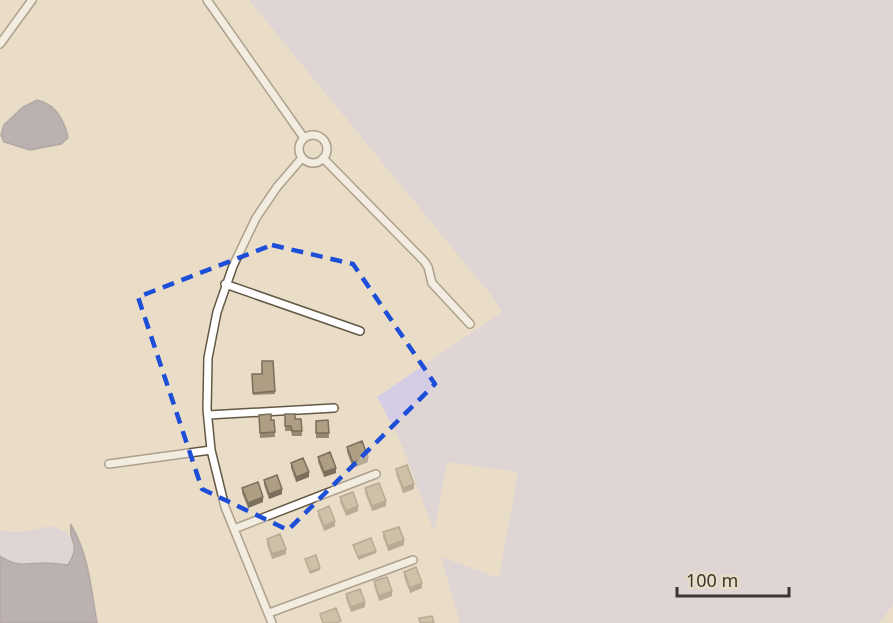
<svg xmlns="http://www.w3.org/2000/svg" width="893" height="623" viewBox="0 0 893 623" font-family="'Noto Sans',sans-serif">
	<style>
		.green { fill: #d5cce6 }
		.water { fill: #867d98; stroke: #706878; stroke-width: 1.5 }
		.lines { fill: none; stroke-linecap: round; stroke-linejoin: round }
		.street-casing { stroke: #645946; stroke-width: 10 }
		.street { stroke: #fff; stroke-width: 7 }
		.wall { fill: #968972 }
		.shaded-wall { fill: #7a6f5c }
		.building { fill: #ae9f84; stroke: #7a6f5c; stroke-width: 1.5 }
		.marked { fill: none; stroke: #1d4ed8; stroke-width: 4.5; stroke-dasharray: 12 8; stroke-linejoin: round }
	</style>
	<rect width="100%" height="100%" fill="#eaddc7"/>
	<!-- green -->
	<path class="green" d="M249,0H893V605L880,623H460L441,557L499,578L518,472L447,462L434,532L414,477L398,436L377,397L502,312L491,295Z
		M49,526C73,532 82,541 68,565C60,564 51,563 43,563C25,564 16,567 0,556V530C20,535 30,530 49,526Z"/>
	<!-- water -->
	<path class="water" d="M37,100C41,101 44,102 47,104C59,110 66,126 68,138L61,144L30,150L4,142L1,135L4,125L23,107Z
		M71,525C89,555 91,589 97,623H0V556C16,567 25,564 43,563C51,563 60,564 68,565C82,542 68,544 71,525Z"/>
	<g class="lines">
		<defs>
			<path id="street" d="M207,0L304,138
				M0,44L32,0
				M299 149a14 14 0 1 1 28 0a14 14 0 1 1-28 0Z
				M323,158L424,261L428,267L432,283L470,324
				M225,284L360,331
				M208,415L334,408
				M109,464L211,450
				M234,529L376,474
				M269,613L413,560
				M272,623L225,507L211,450L207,409L208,358L217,312L233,266L256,218L277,187L302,158"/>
		</defs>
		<!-- street casing -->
		<use href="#street" class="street-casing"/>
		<!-- street -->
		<use href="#street" class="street"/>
	</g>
	<!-- wall -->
	<path class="wall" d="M273,361L275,394L253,395L252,374H262Z
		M285,414L295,419H301L302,436H292L291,431H285Z
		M259,415L271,420H274L275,437L260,438Z
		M328,420L329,438H316V421Z
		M347,447L368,462L353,468L347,452Z
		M318,457L336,473L324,477L318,462Z
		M291,463L309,477L296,482L291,468Z
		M396,469L414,489L403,493L396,474Z
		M264,480L282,494L269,499L264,485Z
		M242,488L263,502L248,508L242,493Z
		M365,488L386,506L372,511L365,493Z
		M340,497L358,511L346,516L340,502Z
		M318,511L335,526L324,531L318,516Z
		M383,532L404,545L388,551L383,537Z
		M267,539L286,554L272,559L267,545Z
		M404,572L422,588L410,593L404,577Z
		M374,581L392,596L379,601L374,586Z
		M346,594L365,607L351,612L346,599Z"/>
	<!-- shaded-wall -->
	<path class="shaded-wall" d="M368,457V462L353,468V463Z
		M336,468V473L324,477V472Z
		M309,472V477L296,482V477Z
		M414,484V489L403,493V488Z
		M282,489V494L269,499V494Z
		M263,497V502L248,508V503Z
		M386,501V506L372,511V506Z
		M358,506V511L346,516V511Z
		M335,521V526L324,531V526Z
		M404,540V545L388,551V546Z
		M286,549V554L272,559V554Z
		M376,551V553L358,560V557Z
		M320,568V570L310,574V572Z
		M422,583V588L410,593V588Z
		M392,591V596L379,601V596Z
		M365,602V607L351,612V607Z"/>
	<!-- building -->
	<path class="building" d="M262,361H273L275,391L253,393L252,374H262Z
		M271,414V420H274L275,432L260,433L259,415Z
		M285,414H295V419H301L302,431H292L291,426H285Z
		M328,420L329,433H316V421Z
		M362,441L368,457L353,463L347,447Z
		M330,452L336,468L324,472L318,457Z
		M303,458L309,472L296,477L291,463Z
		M407,465L414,484L403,488L396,469Z
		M277,475L282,489L269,494L264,480Z
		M258,482L263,497L248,503L242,488Z
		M379,483L386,501L372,506L365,488Z
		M353,492L358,506L346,511L340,497Z
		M329,506L335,521L324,526L318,511Z
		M399,527L404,540L388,546L383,532Z
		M280,534L286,549L272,554L267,539Z
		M371,538L376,551L358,557L353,545Z
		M316,555L320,568L310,572L305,559Z
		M416,567L422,583L410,588L404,572Z
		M387,577L392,591L379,596L374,581Z
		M360,589L365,602L351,607L346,594Z
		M336,608L341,621L335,623H323L320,614Z
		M432,616L434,623H420L419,618Z"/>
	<!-- marked area -->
	<path d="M0 0H893V623H0ZM272,245L353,264L435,384L288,530L202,489L138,297Z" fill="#eaddc7" fill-opacity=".55" fill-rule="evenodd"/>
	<path class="marked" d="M272,245L353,264L435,384L288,530L202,489L138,297Z"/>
	<!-- scale -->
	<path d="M677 587v9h112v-9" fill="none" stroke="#3b362e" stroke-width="3"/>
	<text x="686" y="587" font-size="18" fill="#3b362e" stroke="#eaddc7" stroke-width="4.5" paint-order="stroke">100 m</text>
</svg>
